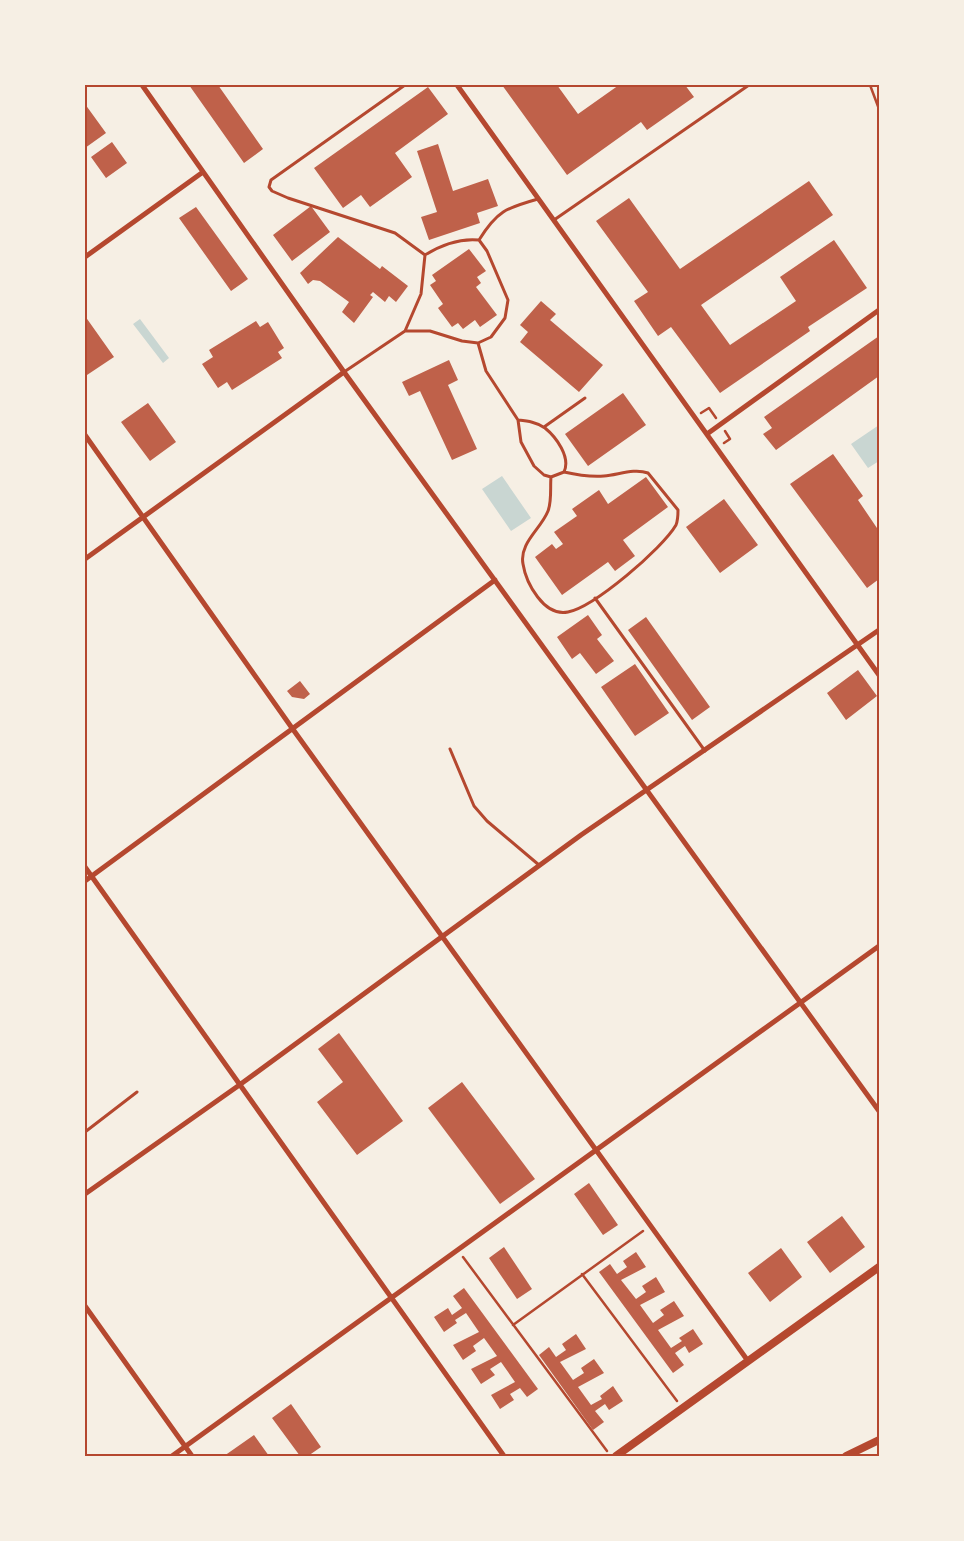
<svg xmlns="http://www.w3.org/2000/svg" width="964" height="1541" viewBox="0 0 964 1541" font-family="Ubuntu,sans-serif">
	<style>
		.water { fill: #c9d6d2 }
		.building { fill: #bf614a }
		.lines { fill: none; stroke-linecap: round; stroke-linejoin: round }
		.path { stroke: #b5482f; stroke-width: 2.5 }
		.service { stroke: #b5482f; stroke-width: 3 }
		.minor { stroke: #b5482f; stroke-width: 5 }
		.tertiary { stroke: #b5482f; stroke-width: 8 }
		.neatline { fill: none; stroke: #b5482f; stroke-width: 2 }
	</style>
	<rect width="100%" height="100%" fill="#f6efe4"/>
	<!-- water -->
	<path class="water" d="M140,319L169,358L163,363L133,324Z
		M879,425V461L868,468L851,444Z
		M502,476L531,518L511,531L482,489Z"/>
	<!-- building -->
	<path class="building" d="M189,85H218L263,149L244,163Z
		M502,85H557L578,114L619,85H685L694,97L647,130L641,122L567,175Z
		M428,87L448,114L395,153L412,177L370,207L361,195L343,208L314,168Z
		M85,104L106,133L85,148Z
		M112,142L127,163L106,178L91,157Z
		M438,144L453,191L488,179L498,206L477,213L480,223L429,240L421,217L437,212L417,151Z
		M809,181L833,215L701,305L730,345L796,301L780,277L834,240L867,288L808,327L810,331L720,393L671,327L658,336L634,301L648,292L596,221L629,198L680,269Z
		M311,206L330,232L292,261L273,235Z
		M196,207L248,279L231,291L179,218Z
		M338,237L380,269L382,266L408,286L396,302L389,296L385,302L373,292L370,295L373,297L354,323L342,312L349,302L320,281L313,280L308,284L300,273Z
		M469,249L486,271L477,277L481,283L476,287L497,315L480,327L475,320L463,329L458,323L452,327L438,308L443,304L430,285L436,281L432,275Z
		M541,301L556,314L550,320L603,365L579,392L520,342L528,332L520,325Z
		M85,316L114,357L87,375L85,372Z
		M256,321L260,327L268,322L284,348L278,352L282,358L232,390L227,382L218,388L202,364L213,357L209,350Z
		M879,336V376L776,450L763,434L772,428L764,417Z
		M449,360L458,380L448,385L477,449L452,460L420,391L409,396L402,382Z
		M623,393L646,425L588,466L565,434Z
		M148,403L176,442L150,461L121,422Z
		M833,454L863,496L858,500L879,531V579L867,588L790,484Z
		M646,477L668,507L623,540L635,556L615,571L608,562L562,595L535,557L552,544L556,549L563,544L554,532L577,516L572,509L599,490L608,504Z
		M724,499L758,545L720,573L686,527Z
		M588,615L602,635L597,639L614,661L596,674L580,653L572,659L557,637Z
		M646,617L710,707L692,720L628,630Z
		M635,664L669,713L635,736L601,687Z
		M858,670L877,696L846,720L827,693Z
		M300,681L310,694L304,699L292,697L287,691Z
		M339,1033L403,1121L357,1155L317,1102L343,1082L318,1049Z
		M462,1082L535,1179L500,1204L428,1108Z
		M589,1183L618,1225L603,1235L574,1194Z
		M842,1216L865,1247L830,1273L807,1242Z
		M504,1247L532,1289L517,1299L489,1258Z
		M781,1248L802,1277L770,1302L748,1273Z
		M636,1252L646,1267L621,1280L636,1299L646,1292L642,1286L656,1277L665,1292L640,1305L653,1323L664,1315L660,1310L674,1301L684,1316L658,1330L671,1348L682,1341L679,1338L693,1329L703,1344L689,1353L685,1346L675,1353L684,1365L673,1373L599,1272L610,1264L617,1274L627,1267L623,1261Z
		M464,1288L538,1389L527,1397L520,1388L510,1394L514,1400L500,1409L491,1395L515,1382L501,1362L490,1369L495,1375L481,1384L471,1369L497,1356L484,1338L473,1346L476,1351L463,1360L453,1345L479,1332L466,1313L455,1320L457,1323L444,1332L434,1317L448,1308L452,1315L462,1308L453,1296Z
		M576,1334L586,1349L560,1362L573,1380L584,1373L581,1368L594,1359L604,1373L578,1387L591,1405L602,1399L600,1396L613,1386L623,1401L609,1410L605,1404L595,1411L604,1422L593,1430L539,1355L549,1347L556,1357L566,1350L562,1344Z
		M291,1404L321,1447L308,1456H300L272,1418Z
		M254,1435L269,1456H224Z"/>
	<g class="lines">
		<!-- path -->
		<path class="path" d="M870,85L879,109
			M701,413L709,408L716,418
			M724,443L730,439L725,431
			M463,1257L607,1451
			M582,1274L677,1401
			M513,1325L643,1231"/>
		<!-- service -->
		<path class="service" d="M405,85L271,180L269,187L272,191L288,198L395,233L425,255
			M761,85H774
			M554,220L749,85
			M479,240C497,211 506,208 538,199
			M405,331H430L462,341L478,343L491,337L505,318L508,300L487,251L479,240C459,238 441,245 425,255
			M478,343L486,371L518,420L521,442L534,466L544,475L551,477L564,472C571,457 556,437 545,428C537,422 527,421 518,420
			M344,372L405,331L421,294L425,255
			M544,427L585,398
			M551,477C550,487 552,501 548,511C541,529 519,543 523,564C526,583 544,617 568,612C594,607 662,549 676,525C678,520 678,515 678,510L648,473C634,468 618,475 604,476C590,477 577,475 564,472
			M595,598L705,751
			M450,749L474,806L487,821L539,865
			M85,1132L137,1092"/>
		<!-- minor -->
		<path class="minor" d="M142,85L344,372L879,1111
			M457,85L879,675
			M85,257L203,172
			M707,434L879,310
			M85,435L292,728L748,1361
			M85,559L344,372
			M85,867L504,1456
			M85,881L495,580
			M85,1194L238,1086L581,835L879,630
			M85,1306L192,1456
			M172,1456L879,946"/>
		<!-- tertiary -->
		<path class="tertiary" d="M616,1456L879,1267
			M846,1456L879,1440"/>
	</g>
	<!-- border -->
	<rect width="964" height="1541" fill="none" stroke="#f6efe4" stroke-width="172"/>
	<rect x="86" y="86" width="792" height="1369" class="neatline"/>
</svg>
